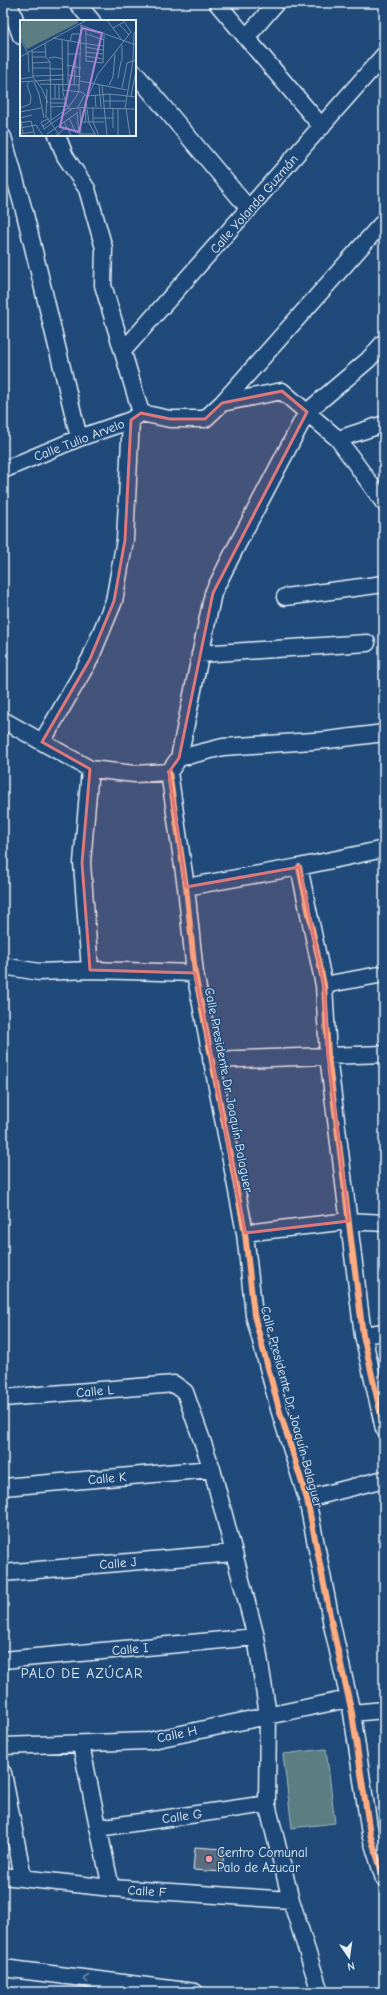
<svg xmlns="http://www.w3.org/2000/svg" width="387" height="1995" viewBox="0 0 387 1995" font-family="'Comic Neue',sans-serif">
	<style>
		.green { fill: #5c7e83; stroke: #a2b8be }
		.building { fill: #5d6d7d; stroke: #e8f1f8 }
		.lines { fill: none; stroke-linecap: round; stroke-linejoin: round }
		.minor-casing { stroke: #e8f1f8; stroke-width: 19 }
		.minor { stroke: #1f4a7a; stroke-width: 16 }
		.cycleway-casing { stroke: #1f4a7a; stroke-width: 8 }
		.cycleway { stroke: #ffac80; stroke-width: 6 }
		.oneway { stroke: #6f8dac }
		.marked { fill: #dd787b; fill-opacity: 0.2; stroke: #dd787b; stroke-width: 3; stroke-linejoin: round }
		.poi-dot { fill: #ff9aa2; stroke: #1f4a7a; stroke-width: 1.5 }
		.labels { text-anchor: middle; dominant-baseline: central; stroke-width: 3; stroke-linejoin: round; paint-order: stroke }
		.street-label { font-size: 13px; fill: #e8f1f8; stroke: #1f4a7a }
		.poi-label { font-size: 13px; fill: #e8f1f8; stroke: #1f4a7a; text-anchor: start }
		.neighbourhood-label { font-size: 14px; letter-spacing: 1px; fill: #e8f1f8; stroke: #1f4a7a }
		.inset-road { fill: none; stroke: #6f8dac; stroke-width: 1 }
		.view { fill: #ac85d9; fill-opacity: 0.15; stroke: #ac85d9; stroke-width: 2 }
		.inset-edge { fill: none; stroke: #e8f1f8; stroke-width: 2 }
	</style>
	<rect width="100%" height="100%" fill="#1f4a7a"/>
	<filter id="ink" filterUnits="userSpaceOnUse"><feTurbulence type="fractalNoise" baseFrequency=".025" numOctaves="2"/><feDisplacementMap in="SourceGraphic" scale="8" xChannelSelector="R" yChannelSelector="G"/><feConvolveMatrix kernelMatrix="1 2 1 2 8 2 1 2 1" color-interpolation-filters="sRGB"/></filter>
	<g filter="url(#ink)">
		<!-- green -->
		<path class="green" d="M326,1749L335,1823L292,1828L283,1754Z"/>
		<!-- building -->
		<path class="building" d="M195,1847L224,1849L222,1872L193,1870Z"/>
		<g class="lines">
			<defs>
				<path id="minor" d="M9,3L21,36
					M77,3L92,21
					M217,3L322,127
					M246,38L276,3
					M135,73L249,209
					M57,135L65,156L87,189L104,248L103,285L141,413
					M3,137L25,214L79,438
					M123,351L384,55
					M222,403L282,391L338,439L384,503
					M141,413L170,419H205L222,403L384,221
					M338,439L384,424
					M3,470L79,438L131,420L138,415
					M285,597L384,584
					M200,654L367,643
					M3,720L90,769L135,774L169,772L179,758L223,747L328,740L384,733
					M42,742L90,659L114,601L125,540L131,420
					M179,758L213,593L234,551L307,412L368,360L384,342
					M169,772L186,887L195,973L245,1233L254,1315L279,1409L307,1499L332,1625L352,1713L370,1834L384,1879
					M299,867L324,985L328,1056L363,1335L384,1429
					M186,887L299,867L384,849
					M3,966L39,972L90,970L195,973
					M90,970L82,863L90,769
					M324,985L384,974
					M211,1060L384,1054
					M245,1233L349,1221L384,1223
					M363,1335L384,1332
					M3,1398L174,1384L185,1392L212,1469L256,1637L268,1715L267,1804L291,1900L320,1992
					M3,1487L212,1469
					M307,1499L384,1479
					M3,1573L233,1553
					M3,1660L256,1637
					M352,1713L384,1710
					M81,1745L111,1888
					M3,1746L148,1741L348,1699
					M3,1773L23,1877
					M98,1828L267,1804
					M3,1876L111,1888L291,1900
					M3,1968L195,1992"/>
			</defs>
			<!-- minor casing -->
			<use href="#minor" class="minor-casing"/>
			<!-- minor -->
			<use href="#minor" class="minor"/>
			<defs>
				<path id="cycleway" d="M169,772L186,887L195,973L245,1233L254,1315L279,1409L307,1499L332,1625L352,1713L370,1834L384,1879
					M299,867L324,985L328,1056L363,1335L384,1429"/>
			</defs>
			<!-- cycleway casing -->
			<use href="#cycleway" class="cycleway-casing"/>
			<!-- cycleway -->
			<use href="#cycleway" class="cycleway"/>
		</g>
		<!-- one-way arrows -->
		<defs><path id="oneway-chevron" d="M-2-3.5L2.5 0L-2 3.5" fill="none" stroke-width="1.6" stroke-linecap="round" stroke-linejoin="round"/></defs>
		<use class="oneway" href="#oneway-chevron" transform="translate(86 1979) rotate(-173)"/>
	</g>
	<!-- marked area -->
	<path class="marked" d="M282,391L307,412L213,593L179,758L169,772L186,887L299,867L324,985L328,1056L349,1221L245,1233L195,973L90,970L82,863L90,769L42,742L90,659L114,601L125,540L131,420L141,413L170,419H205L222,403Z"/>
	<!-- markers -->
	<circle class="poi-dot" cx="209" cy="1859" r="4"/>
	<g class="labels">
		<!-- street labels -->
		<g class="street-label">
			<text transform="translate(254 204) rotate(-49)">Calle Yolanda Guzmán</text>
			<text transform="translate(79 440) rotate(-21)">Calle Tulio Arvelo</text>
			<text transform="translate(229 1090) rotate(79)">Calle Presidente Dr. Joaquín Balaguer</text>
			<text transform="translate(95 1391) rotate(-5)">Calle L</text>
			<text transform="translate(292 1407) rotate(75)">Calle Presidente Dr. Joaquín Balaguer</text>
			<text transform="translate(107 1478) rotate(-5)">Calle K</text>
			<text transform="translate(118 1563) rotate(-5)">Calle J</text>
			<text transform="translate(130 1649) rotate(-5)">Calle I</text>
			<text transform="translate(177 1734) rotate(-12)">Calle H</text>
			<text transform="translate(182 1816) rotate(-8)">Calle G</text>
			<text transform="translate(147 1891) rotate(4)">Calle F</text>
		</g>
		<!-- poi labels -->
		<g class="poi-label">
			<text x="217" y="1852">Centro Comunal<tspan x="217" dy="15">Palo de Azucar</tspan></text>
		</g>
		<!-- neighbourhood labels -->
		<g class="neighbourhood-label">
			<text x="82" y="1673">PALO DE AZÚCAR</text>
		</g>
	</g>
	<!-- overview -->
	<g transform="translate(20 20)">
		<rect width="116" height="116" fill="#1f4a7a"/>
		<path d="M2,0H57L58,3L7,29L0,17Z" fill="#5c7e83"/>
		<path class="inset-road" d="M87,0L101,19M60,5L116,25M100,5L109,15M66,8V41L83,43L84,15M93,8L104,2M116,11L114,13L113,41H116M66,14L84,20M33,18L61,23M0,19L8,33L9,52M42,20L43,73L46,83L49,89L67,87M48,21V65M50,21L52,14H61M61,23L83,26M25,24L26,37L30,42L31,100M102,25V41M65,27L83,30M12,30L13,57L22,69L28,83M12,32H25M65,32L83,34M47,34H61M65,36L83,39M0,37L67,0M13,37H26M29,38L35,37L42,39M13,43L30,42M47,45L61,48M12,48H30M30,49H43M48,55L61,57M13,56L44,55M98,58L101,41M0,59L13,57M60,61L107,70M0,62L44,59M14,62L19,74L24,98M20,64L60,65M35,64V79M39,64V79M54,65L56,34M79,65L81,87M82,65L87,116M89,65L93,57L95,34M102,68L107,43L113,41M27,69L26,96L40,116M43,70L61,72L67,76L90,74L116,77M59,71L61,6M90,74V88M75,75L76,87M111,76L116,51M31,79H44M84,81H105M30,83H46M31,87L47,86M73,87V102L79,116M0,88L10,84L11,77L7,65L9,62M65,88L66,102M68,88L116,89M105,88L113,41M106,88L110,116M57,89L65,74M60,89L61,116M0,92L21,88M57,92L59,116M0,96L3,113M0,98L12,95M49,98L56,113M73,98H93M44,102L51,115M62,102H84M0,103L11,101L15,116M23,107L21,102L28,99M0,108L16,105L23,116M93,108V88M24,109L23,106L48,88L59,72M24,109L52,89M0,114L13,112M27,114L57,93M61,114H75M35,116L47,107M76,116L69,103L66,81L78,54L111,12L103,0M98,116V88"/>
		<path class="view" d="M62,8L82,13L59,112L40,107Z"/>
		<rect width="116" height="116" class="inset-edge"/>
	</g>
	<!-- margin -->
	<rect width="387" height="1995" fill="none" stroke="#1f4a7a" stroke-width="16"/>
	<rect x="8" y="8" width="371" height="1979" fill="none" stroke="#e8f1f8" stroke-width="1.5" filter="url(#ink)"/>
	<!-- north arrow -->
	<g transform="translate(349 1957) rotate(167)" stroke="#1f4a7a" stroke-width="3" paint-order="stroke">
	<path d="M0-3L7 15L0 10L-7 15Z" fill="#e8f1f8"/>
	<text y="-6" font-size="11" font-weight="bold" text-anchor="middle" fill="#e8f1f8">N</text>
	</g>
</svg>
